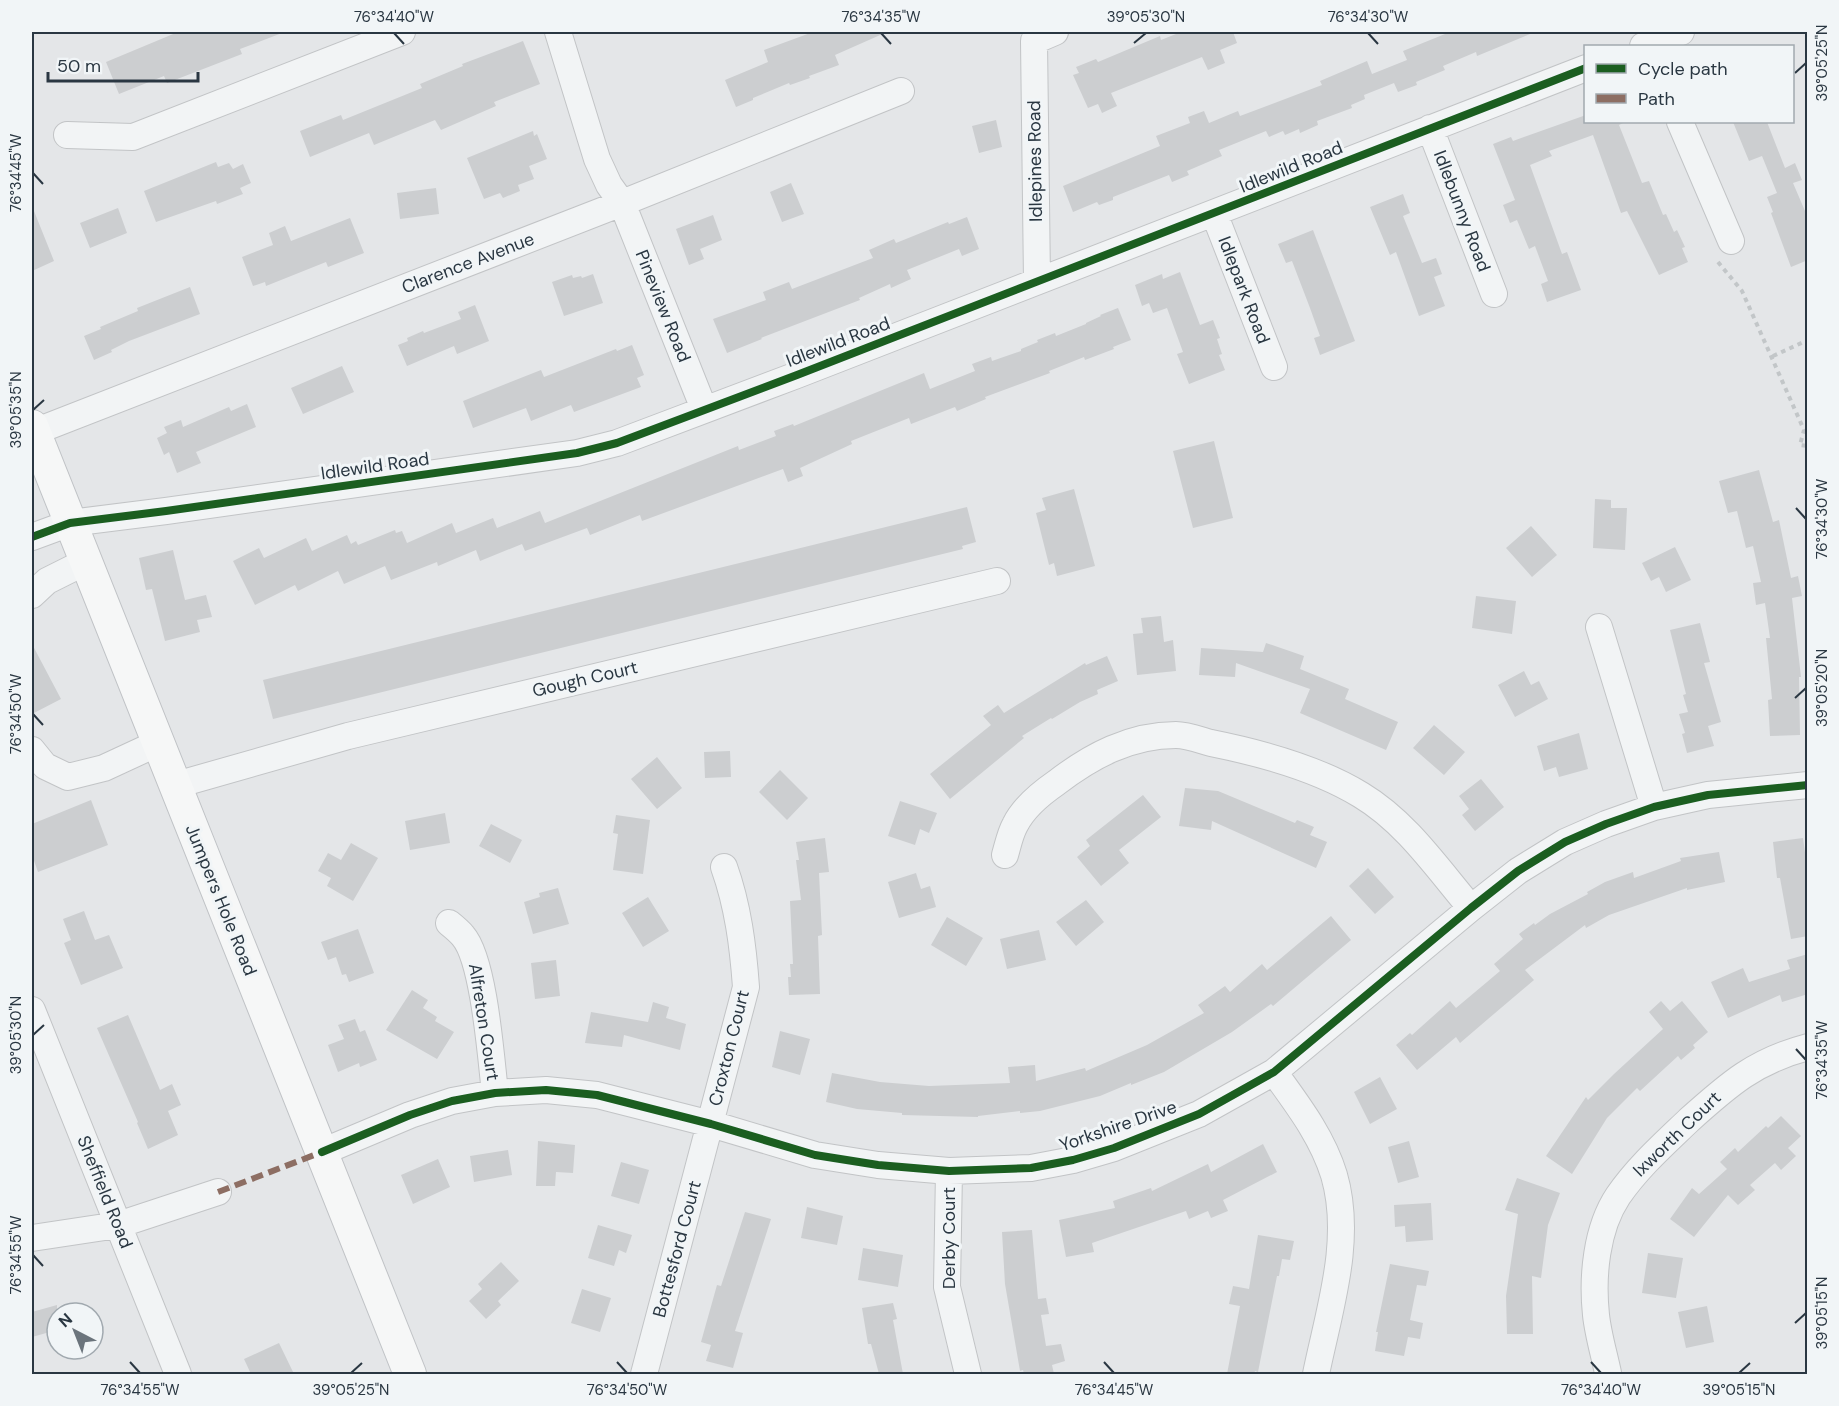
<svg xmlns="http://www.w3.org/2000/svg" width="1839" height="1406" viewBox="0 0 1839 1406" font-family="'DM Sans',sans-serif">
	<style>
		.building { fill: #ccced0 }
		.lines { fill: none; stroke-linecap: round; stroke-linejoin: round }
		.minor-casing { stroke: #c2c4c6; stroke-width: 28 }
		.major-casing { stroke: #c0c3c6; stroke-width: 34 }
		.path { stroke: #c2c6c8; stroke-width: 4; stroke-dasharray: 4.5 4.5; stroke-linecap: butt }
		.minor { stroke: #f2f4f5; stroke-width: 26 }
		.major { stroke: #f6f7f7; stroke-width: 32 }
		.quiet { stroke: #8d6e63; stroke-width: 6; stroke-dasharray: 12 6; stroke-linecap: butt }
		.cycleway-casing { stroke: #f1f5f7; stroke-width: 11 }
		.cycleway { stroke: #1b5e20; stroke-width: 8 }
		.ticks { fill: none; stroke: #2a3742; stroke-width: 2 }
		.labels { text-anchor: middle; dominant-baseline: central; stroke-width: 6; stroke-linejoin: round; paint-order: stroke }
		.street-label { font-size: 18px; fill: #2a3742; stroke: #f1f5f7 }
		.neatline { fill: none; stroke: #2a3742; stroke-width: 2 }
		.ticks-label { font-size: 15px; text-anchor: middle; fill: #2a3742 }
	</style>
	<rect width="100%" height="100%" fill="#e4e6e8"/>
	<!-- building -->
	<path class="building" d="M178,32H282V33L240,49L242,54L167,83L164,76L119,94L106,62Z
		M813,32H887L835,55L839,65L809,76L810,78L790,85L789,83L753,98V100L736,107L725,80L768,62L764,50Z
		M1181,32H1233L1237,43L1220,50L1225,63L1208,70L1202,57L1111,93L1117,106L1102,113L1098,104L1088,108L1073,75L1079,73L1076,67L1096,59L1098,62L1160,36L1161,40Z
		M1450,32H1535L1477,56L1476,52L1443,66L1445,70L1416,82L1417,85L1398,92L1394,83L1364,95L1365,99L1351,105L1352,108L1317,121L1318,125L1300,133L1299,129L1285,135L1283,131L1269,137L1266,131L1219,150L1222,156L1187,171L1189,175L1172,182L1169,175L1113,197V200L1099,205L1097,202L1073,212L1063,186L1160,146L1156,136L1190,123L1188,117L1204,111L1209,123L1238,111L1240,116L1322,85L1320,81L1367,61L1372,74L1407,60L1403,51Z
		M523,41L540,84L494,102L496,106L441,130L435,120L374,145L369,133L310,157L300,131L341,115L343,120L422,88L420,84L463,66L462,64Z
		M1586,115V122H1623V123L1619,125L1642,183L1649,181L1663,215L1666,214L1674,232L1677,230L1685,247L1682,248L1688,262L1659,275L1627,211L1621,213L1593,135L1549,151L1552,156L1530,165L1562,254L1567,252L1581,290L1547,302L1541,284L1548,281L1535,246L1529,249L1517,220L1510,223L1503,205L1515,200L1493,144L1511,137L1513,141Z
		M996,120L1002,147L979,153L972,126Z
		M1733,122H1767L1785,168L1795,163L1802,180L1793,183L1808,218V260L1791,267L1771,213L1773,212L1767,197L1777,193L1762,156L1749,161Z
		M533,131L534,136L537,134L547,159L529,166L534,179L518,185L520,191L503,198L500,193L484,199L467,158Z
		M216,162L218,167L229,163L233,169L243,164L251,183L240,188L243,194L217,204L216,201L156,222L144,191Z
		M791,183L804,214L782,222L770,192Z
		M436,188L439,214L400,219L397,193Z
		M1403,194L1410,213L1403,216L1422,263L1436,258L1442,274L1434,277L1445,306L1419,316L1396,252L1390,255L1370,207Z
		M32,206L54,261L32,271Z
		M118,208L127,233L90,248L80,223Z
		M713,215L722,240L700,249L704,259L689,265L676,229Z
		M967,217L979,249L962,256L959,249L907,270L911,279L891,288L890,284L859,298L860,300L761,338L762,339L727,353L713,319L766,300L763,292L789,282L792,289L873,258L869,250L894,239L896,243L948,222L949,224Z
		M350,218L364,253L328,267L326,262L266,286L265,282L253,286L242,257L273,245L269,233L285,226L291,241Z
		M1313,230L1355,341L1320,355L1314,338L1320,336L1310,308L1292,261L1286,263L1278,244Z
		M1180,272L1200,325L1213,320L1220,338L1217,339L1222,354L1219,355L1225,370L1189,384L1177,354L1183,352L1167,308L1153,313L1149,303L1142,306L1135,285L1162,274L1163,279Z
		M593,274L603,303L564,316L552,282L572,275L573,278L581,276L582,278Z
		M190,287L200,314L129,341L111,350L112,352L94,360L84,336L101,329L100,327L138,311L137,308Z
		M475,305L489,341L457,354L454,346L407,366L398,345L408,341L407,338L423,331L424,333L461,319L458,312Z
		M1118,308L1131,340L1113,347L1114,349L1085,360L1084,357L1049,371L1050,373L985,397L986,399L957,411L955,407L911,424L909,418L851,441L852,444L800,468L803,476L788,482L783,469L642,521L640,515L590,535L587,528L525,551L522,544L480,561L476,550L438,566L437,562L391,580L385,566L344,584L338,571L298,591L295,585L255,605L233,561L259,548L264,558L306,538L312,551L347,535L351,544L356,541L358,545L395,530L396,533L402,531L407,543L452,523L456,533L493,518L497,528L540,511L545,523L738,446L739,450L776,436L774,431L793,424L794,426L924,373L930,389L975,371L972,364L991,357L992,361L1021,351V349L1038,342L1037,340L1055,333L1056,336L1086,324V323L1101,316L1100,315Z
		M632,345L644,375L637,378L641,387L574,412L571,405L531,421L526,408L473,428L463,401L541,370L544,377L616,349L617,351Z
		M342,366L354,392L303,414L291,388Z
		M247,404L256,427L196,452L201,463L177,473L169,452L164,455L157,438L167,433L164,427L181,420L183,427L229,407L231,411Z
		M1214,441L1233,518L1193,528L1173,451Z
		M1759,470L1773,522L1779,520L1791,578L1798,576L1802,596L1792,598L1801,677H1799L1800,735L1770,736L1768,700L1772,699L1766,638H1770L1765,603L1756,605L1753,583L1761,582L1753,546L1746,548L1737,511L1728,513L1719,481Z
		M1074,489L1095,566L1057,576L1054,563L1049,565L1036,513L1046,510L1042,498Z
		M1595,499L1611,500V508H1627L1625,550L1593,548Z
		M967,507L976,542L962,546L963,549L273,719L263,680Z
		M1531,526L1557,555L1532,577L1506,548Z
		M1675,547L1691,580L1666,592L1659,577L1651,581L1642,563Z
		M173,550L185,600L206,595L212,617L197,620L200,632L165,641L152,589L146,590L139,558Z
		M1476,596L1516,601L1512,634L1472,628Z
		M1161,616L1164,642L1173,640L1176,671L1137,675L1133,634L1143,633L1141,618Z
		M1700,623L1710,662L1704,663L1721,722L1708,726L1714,746L1687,753L1682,734L1685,733L1679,714L1688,712L1683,695L1686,694L1670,630Z
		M1266,643L1304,656L1300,669L1349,689L1345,699L1398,722L1386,750L1300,713L1310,689L1236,663L1235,677L1199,675L1201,648L1263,652Z
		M32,644L61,699L32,714Z
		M1107,656L1118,681L1097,690L1098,694L1080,702L1052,719L1051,718L1022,736L1024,738L950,799L930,774L991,725L983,716L998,705L1004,713L1085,663L1086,665Z
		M1524,671L1531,685L1539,681L1548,699L1515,717L1498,685Z
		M1434,725L1465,752L1444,775L1413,748Z
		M1579,733L1588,769L1559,777L1556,767L1544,771L1537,746Z
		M730,751L731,777L705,778L704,752Z
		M657,757L682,788L657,809L631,779Z
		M780,770L808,798L787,820L759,792Z
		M1481,779L1504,807L1475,831L1462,815L1469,809L1459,796Z
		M1185,788L1218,791L1295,823L1297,820L1314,827L1310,835L1327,842L1316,868L1212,821L1211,830L1179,826Z
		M1143,795L1161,817L1119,850L1129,863L1101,886L1077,857L1090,846L1086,840Z
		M91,800L108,845L38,872L32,855V824Z
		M900,801L937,813L929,833L920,829L915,845L888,836Z
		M445,813L450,843L410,850L405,821Z
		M616,815L650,820L643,874L613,870L618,834L613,833Z
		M491,824L522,840L510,863L479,846Z
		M825,838L829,872L819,873L822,935L818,936L820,994L789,995L788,977H791L790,964H793L790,901L801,900L796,860H799L796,842Z
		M1803,838L1808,874V936L1791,939L1780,878H1777L1773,842Z
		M351,843L378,858L353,901L327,886L331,878L318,871L328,853L341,860Z
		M1719,852L1725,882L1687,890V888L1609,915L1586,928L1585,925L1525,970L1534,980L1488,1019L1460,1043L1456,1037L1417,1070L1396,1045L1410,1033L1412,1035L1450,1001L1456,1008L1487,982L1500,971L1494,964L1523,939L1519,934L1534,923L1535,925L1550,914L1588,894L1587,892L1605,882L1633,872L1634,878L1681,861L1680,858Z
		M1368,868L1394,897L1375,914L1349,886Z
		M916,873L921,889L930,886L936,907L899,918L888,882Z
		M558,888L569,924L533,934L524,902L540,897L539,893Z
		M648,897L669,931L643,947L622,913Z
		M1086,900L1104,922L1076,946L1056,922Z
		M84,911L95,940L109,935L123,968L81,985L64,943L71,940L63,919Z
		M1331,916L1351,940L1273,1006L1271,1004L1232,1032L1164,1072L1131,1085V1083L1100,1096L1040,1111L1020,1113V1111L978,1116V1117L902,1115V1113L857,1109L826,1102L832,1073L880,1082L929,1086L1010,1083L1008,1067L1035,1065L1036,1081L1085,1068L1086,1071L1147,1045L1204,1013L1198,1005L1225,986L1230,992L1262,964L1267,970Z
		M947,917L983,938L966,966L931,945Z
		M358,929L374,973L349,982L346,974L342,975L336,957L328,960L321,942Z
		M1039,930L1046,960L1007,969L1000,939Z
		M1808,954V994L1782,1002L1780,995L1728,1018L1711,982L1743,968L1749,982L1790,969L1787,960Z
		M556,960L560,996L535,999L531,963Z
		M412,990L428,1000L423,1008L437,1017L435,1021L454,1032L437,1059L386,1030Z
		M1661,1001L1670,1011L1682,1001L1708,1032L1693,1045L1695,1048L1681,1060L1678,1056L1640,1091L1637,1088L1607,1118L1572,1174L1546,1156L1586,1097L1588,1100L1614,1074L1663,1029L1649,1012Z
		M653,1002L669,1007L666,1018L686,1024L680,1050L624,1035L622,1047L585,1043L591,1012L648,1022Z
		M128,1015L160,1090L172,1084L181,1105L168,1111L178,1135L148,1149L137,1123L138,1122L97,1028Z
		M355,1019L360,1032L365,1030L377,1060L360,1067L359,1063L338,1072L328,1045L344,1039L338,1025Z
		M780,1031L810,1039L800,1075L772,1067Z
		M1380,1077L1397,1109L1370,1124L1354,1092Z
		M1781,1116L1801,1136L1788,1148L1796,1156L1781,1170L1775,1163L1750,1185L1755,1190L1738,1205L1728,1195L1694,1237L1670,1219L1692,1188L1699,1194L1727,1169L1720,1162L1735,1148L1738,1152L1766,1126L1768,1128Z
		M538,1141L575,1145L573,1173L556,1172L555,1186H536Z
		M1409,1141L1419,1177L1398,1183L1388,1147Z
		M1263,1144L1277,1172L1223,1200L1228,1211L1211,1218L1208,1211L1189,1219L1186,1211L1092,1243L1094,1252L1066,1257L1059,1220L1115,1208L1113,1201L1151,1188L1152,1191L1208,1164L1211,1172Z
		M508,1150L512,1175L474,1182L470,1156Z
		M438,1159L450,1187L413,1204L401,1175Z
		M621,1162L649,1170L639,1204L611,1196Z
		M1517,1178L1560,1193L1548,1225L1541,1278L1532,1276L1533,1334H1507L1506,1296L1518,1214L1505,1210Z
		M1431,1203L1433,1240L1406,1242L1405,1226L1395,1227L1394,1205Z
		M807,1207L843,1216L837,1245L801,1238Z
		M745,1212L771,1219L735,1331L743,1333L733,1368L706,1361L711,1345L701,1342L717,1285L721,1286Z
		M598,1225L632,1235L626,1253L619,1250L614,1266L588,1258Z
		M1032,1230L1038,1299L1046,1298L1049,1314L1041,1315L1046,1346L1061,1344L1065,1361L1052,1365L1054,1374H1024L1023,1370L1020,1371L1005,1284L1002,1232Z
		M1258,1235L1294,1241L1290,1260L1282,1259L1279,1276H1277L1258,1372L1255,1371L1254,1374H1227L1240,1306L1229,1304L1233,1286L1249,1289Z
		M863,1248L903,1255L898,1287L858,1280Z
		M1648,1253L1683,1258L1676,1298L1642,1293Z
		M501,1262L519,1281L498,1301L501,1305L486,1319L469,1301L482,1289L478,1284Z
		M1390,1264L1429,1271L1426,1286L1417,1285L1410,1320L1423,1323L1420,1339L1408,1337L1404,1356L1375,1351L1378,1332H1376Z
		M582,1289L611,1298L600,1332L571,1323Z
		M893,1303L897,1319L893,1320L903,1374H879L871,1344H868L862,1308Z
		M57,1305V1330L32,1337V1312Z
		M1707,1306L1714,1342L1686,1348L1678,1312Z
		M279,1343L294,1374H251L244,1359Z"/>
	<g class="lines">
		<defs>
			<path id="minor" d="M558,32L597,159L609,185L622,203L704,409
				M1643,46L1681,32
				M1680,122L1731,241
				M1430,128L1494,294
				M67,135L133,137L402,32
				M1214,213L1274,367
				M1037,281L1034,41L1055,32
				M34,432L622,203L901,91
				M32,537L70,523L166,511L577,453L617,443L797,375L1586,68
				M32,595L47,581L85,562
				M1599,627L1654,807
				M32,750L45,766L68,777L104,768L158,743
				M176,785L348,736L997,581
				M1005,855C1008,845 1010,834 1015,825C1024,807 1040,794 1056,783C1091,756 1130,735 1176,735C1187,735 1200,740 1211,743C1261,753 1317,768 1361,795C1406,822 1437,868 1471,908
				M449,923C454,927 459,931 463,936C484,960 491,1058 495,1093
				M32,1010L178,1374
				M1274,1072C1297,1104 1322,1136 1334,1175C1353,1240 1329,1310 1316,1374
				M322,1152L410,1115L452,1101L495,1093L546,1090L597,1095L711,1124L815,1155L878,1165L949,1171L1031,1168L1073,1160L1114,1148L1199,1114L1274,1072L1471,908L1518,871L1565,842L1606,824L1654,807L1708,795L1808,785
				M949,1171L947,1287L968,1374
				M32,1238L118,1225L218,1192
				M1608,1373C1604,1354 1598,1334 1596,1315C1592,1277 1596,1229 1618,1196C1638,1167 1664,1144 1689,1120C1729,1084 1755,1061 1808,1047
				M644,1374L746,987C743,946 738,906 724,867"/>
			<path id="major" d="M32,426L410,1374"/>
		</defs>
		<!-- minor casing -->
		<use href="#minor" class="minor-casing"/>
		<!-- major casing -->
		<use href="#major" class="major-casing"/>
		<!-- path -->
		<path class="path" d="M1718,262L1742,291L1804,430L1800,445L1808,446
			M1773,356L1808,340"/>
		<!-- minor -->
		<use href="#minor" class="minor"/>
		<!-- major -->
		<use href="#major" class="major"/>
		<!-- quiet -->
		<path class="quiet" d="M218,1192L322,1152"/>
		<defs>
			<path id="cycleway" d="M32,537L70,523L166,511L577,453L617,443L797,375L1586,68
				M322,1152L410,1115L452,1101L495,1093L546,1090L597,1095L711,1124L815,1155L878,1165L949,1171L1031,1168L1073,1160L1114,1148L1199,1114L1274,1072L1471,908L1518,871L1565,842L1606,824L1654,807L1708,795L1808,785"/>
		</defs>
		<!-- cycleway casing -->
		<use href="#cycleway" class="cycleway-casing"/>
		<!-- cycleway -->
		<use href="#cycleway" class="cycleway"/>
	</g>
	<!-- ticks -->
	<path class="ticks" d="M394,33L404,44M881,33L891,44M1368,33L1378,44M1134,43L1146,33M1795,73L1806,63M33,173L43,184M33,410L44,400M1796,508L1806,519M1795,698L1806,688M33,714L43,725M33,1035L44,1025M1796,1049L1806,1060M33,1255L43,1266M1795,1323L1806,1313M130,1362L140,1373M617,1362L627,1373M1104,1362L1114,1373M1591,1362L1601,1373M351,1373L362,1363M1739,1373L1750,1363"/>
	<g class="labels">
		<!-- street labels -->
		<g class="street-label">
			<text transform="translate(1035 161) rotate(-91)">Idlepines Road</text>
			<text transform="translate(1291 167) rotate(-22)">Idlewild Road</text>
			<text transform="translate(1462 211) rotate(69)">Idlebunny Road</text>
			<text transform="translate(468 263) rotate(-21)">Clarence Avenue</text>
			<text transform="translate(1244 290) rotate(69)">Idlepark Road</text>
			<text transform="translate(663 306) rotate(68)">Pineview Road</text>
			<text transform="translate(838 342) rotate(-21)">Idlewild Road</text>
			<text transform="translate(375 466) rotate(-8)">Idlewild Road</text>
			<text transform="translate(585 679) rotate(-13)">Gough Court</text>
			<text transform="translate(221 900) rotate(68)">Jumpers Hole Road</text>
			<text transform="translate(484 1022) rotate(81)">Alfreton Court</text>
			<text transform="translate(729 1048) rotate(-76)">Croxton Court</text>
			<text transform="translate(1118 1126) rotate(-19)">Yorkshire Drive</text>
			<text transform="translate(1677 1134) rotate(-44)">Ixworth Court</text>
			<text transform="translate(105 1192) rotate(68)">Sheffield Road</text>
			<text transform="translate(949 1238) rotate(-90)">Derby Court</text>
			<text transform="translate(677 1249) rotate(-75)">Bottesford Court</text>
		</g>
	</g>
	<!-- border -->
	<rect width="1839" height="1406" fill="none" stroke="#f1f5f7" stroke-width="66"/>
	<!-- legend -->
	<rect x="1584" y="45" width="210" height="78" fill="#f1f5f7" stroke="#a1a9af" stroke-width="1.5"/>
	<rect x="1596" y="64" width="30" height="9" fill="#1b5e20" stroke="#a1a9af" stroke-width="1.5"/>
	<text x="1638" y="75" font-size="18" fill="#2a3742">Cycle path</text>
	<rect x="1596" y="94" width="30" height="9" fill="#8d6e63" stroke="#a1a9af" stroke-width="1.5"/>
	<text x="1638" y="105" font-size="18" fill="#2a3742">Path</text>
	<!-- north arrow -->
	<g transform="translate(75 1331) rotate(318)"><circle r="28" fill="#f1f5f7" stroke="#a1a9af" stroke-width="1.5"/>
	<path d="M0-4.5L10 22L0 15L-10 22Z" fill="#6b747c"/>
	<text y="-9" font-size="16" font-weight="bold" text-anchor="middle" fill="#2a3742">N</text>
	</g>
	<!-- scale -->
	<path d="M48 72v9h150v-9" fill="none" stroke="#2a3742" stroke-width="3"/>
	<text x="57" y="72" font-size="18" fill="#2a3742" stroke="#f1f5f7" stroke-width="4.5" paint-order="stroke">50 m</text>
	<rect x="33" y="33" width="1773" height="1340" class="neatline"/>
	<g class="ticks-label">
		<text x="394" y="22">76°34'40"W</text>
		<text x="881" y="22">76°34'35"W</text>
		<text x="1146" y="22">39°05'30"N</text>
		<text x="1368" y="22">76°34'30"W</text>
		<text transform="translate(1822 63) rotate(-90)" y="5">39°05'25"N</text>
		<text transform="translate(16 173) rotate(-90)" y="5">76°34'45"W</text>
		<text transform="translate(16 410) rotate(-90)" y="5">39°05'35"N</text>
		<text transform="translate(1822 519) rotate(-90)" y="5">76°34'30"W</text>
		<text transform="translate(1822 688) rotate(-90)" y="5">39°05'20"N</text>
		<text transform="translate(16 714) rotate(-90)" y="5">76°34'50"W</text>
		<text transform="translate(16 1035) rotate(-90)" y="5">39°05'30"N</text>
		<text transform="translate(1822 1060) rotate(-90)" y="5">76°34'35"W</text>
		<text transform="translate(16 1255) rotate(-90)" y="5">76°34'55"W</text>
		<text transform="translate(1822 1313) rotate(-90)" y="5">39°05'15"N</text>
		<text x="140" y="1395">76°34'55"W</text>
		<text x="351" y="1395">39°05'25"N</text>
		<text x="627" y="1395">76°34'50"W</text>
		<text x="1114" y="1395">76°34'45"W</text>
		<text x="1601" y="1395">76°34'40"W</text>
		<text x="1739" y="1395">39°05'15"N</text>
	</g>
</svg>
